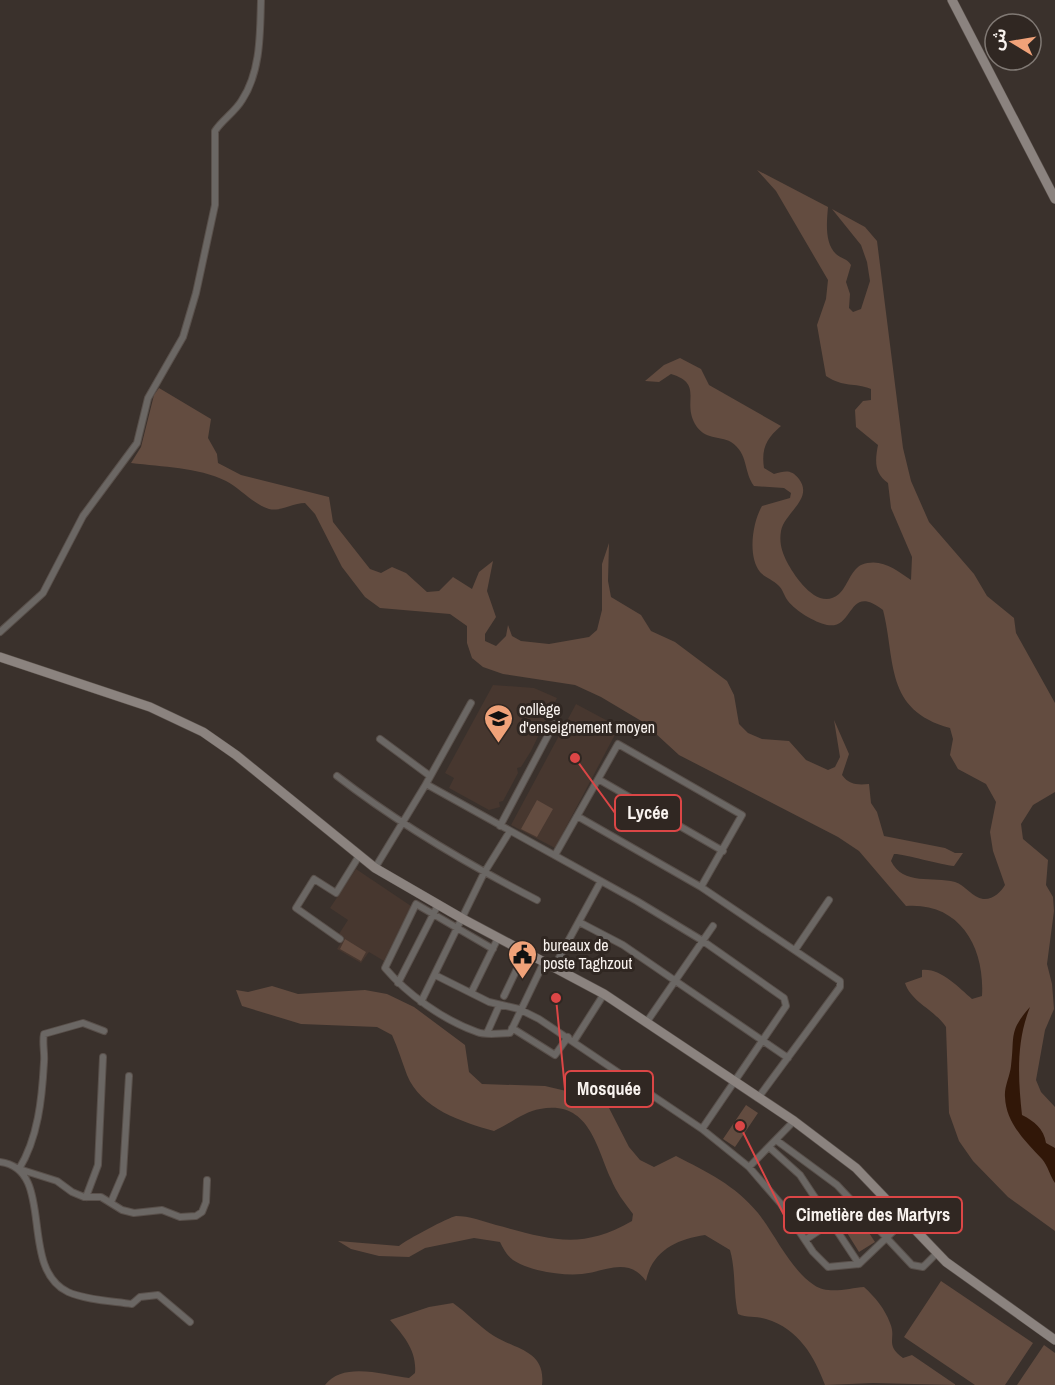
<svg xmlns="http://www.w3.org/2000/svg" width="1055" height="1385" viewBox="0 0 1055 1385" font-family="'Archivo Narrow','Noto Sans Arabic',sans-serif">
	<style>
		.built { fill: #47372f }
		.green { fill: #634c40 }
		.water { fill: #311708 }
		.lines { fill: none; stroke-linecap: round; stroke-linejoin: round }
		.minor-casing { stroke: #59504b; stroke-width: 8 }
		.secondary-casing { stroke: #59504b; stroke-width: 10 }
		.minor { stroke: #6b6764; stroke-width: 6 }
		.secondary { stroke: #8b837f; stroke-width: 9 }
		.labels { text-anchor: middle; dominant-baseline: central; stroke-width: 6; stroke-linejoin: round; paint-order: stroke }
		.poi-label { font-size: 16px; fill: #f9f3ef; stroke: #302722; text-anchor: start }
		.leader { fill: none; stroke: #db4646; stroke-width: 2 }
		.callout-dot { fill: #db4646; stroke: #302722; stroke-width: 2 }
		.callout { fill: #302722; stroke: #db4646; stroke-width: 2 }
		.callout-label { font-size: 18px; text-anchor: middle; font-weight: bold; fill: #f9f3ef }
	</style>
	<rect width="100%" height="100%" fill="#3a312c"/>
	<!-- built -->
	<path class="built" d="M493,685L534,688L557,698L531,751L521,767L517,768L518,773L503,801L499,802L500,807L489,810L449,788L454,778L445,773Z
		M576,704L619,727L555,848L511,825Z
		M356,869L411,906L384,961L369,952L361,963L337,949L344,938L339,934L348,920L330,908Z"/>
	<!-- green -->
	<path class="green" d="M757,170L828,207C827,220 824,243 836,254C841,259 847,258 851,265L846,282L850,294L849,308L853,312L861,309L870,281L867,262L861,245L832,209L865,227L877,241L903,448L911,481L929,522L974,574L987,596L1014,618L1016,633L1055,703V792L1033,805L1021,824L1023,839L1048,860L1046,885L1053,897L1054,911L1047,964L1052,984L1054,1009L1045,1030L1036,1080L1041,1092L1055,1107V1231L1008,1197L973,1161L959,1141L949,1113L946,1027C935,1010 911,1002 905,983L922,977V970C941,968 959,988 972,999L982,996C985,946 959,902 906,906L859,851L838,837L679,755L643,722L601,697L575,685L503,674L483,667L472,658L467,643V626L450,614L380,608L365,597L342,567L315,514L305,503C293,503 280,512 269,509C253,504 241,489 226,481C197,467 163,467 131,463L141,447L154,395L159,388L211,419L208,438L217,454L218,463L241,475L329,497L333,522L370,569L381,573L392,567L406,573L427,592L439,591L453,577L472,589L479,572L493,561L487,591L496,617L485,634V641L496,646L506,636L508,625L512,636L521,641L549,644L589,637L597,630L602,610V564L609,543L608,581L611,597L641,615L651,631L675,642L727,681L734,695L739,724L748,733L762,739L789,741L806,760L828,770L835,767L840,757L834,720L849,754L842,775C849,785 858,785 869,784L871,803L877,812L884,836L945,848L955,853H963L954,866C942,865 900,853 894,854L891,861C903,886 933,876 955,882C965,885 973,898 983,899C993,900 1001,892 1005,885L993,851L990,832L996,802L986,784L958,769L950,755L953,739L950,728C884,710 896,661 883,610C847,582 855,630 827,625C814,622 796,611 788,601C784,596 783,589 778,585C773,580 764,577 760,572C747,556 753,521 762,506L790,498L791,493L784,488L754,486C743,471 749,454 731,442C719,435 705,441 695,424C682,401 704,384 671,374L659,382L645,381L664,365L680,358L701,369L709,385L781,426C767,438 761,448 764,468L774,474C785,471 791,469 799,479C814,499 784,513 781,531C779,543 782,552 787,562C795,577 818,612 839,594C847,587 851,570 861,565C881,557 896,570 911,580L912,557L891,508L888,483C874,473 875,461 878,445L856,427L855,410L863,401L871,400V389C854,382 844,388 826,376L817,325L826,299L828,280L776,191Z
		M537,800L553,809L537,837L521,829Z
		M345,939L366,952L361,961L340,949Z
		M272,986L298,994L365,990L387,994L414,1007L465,1045L469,1072L482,1084L545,1086L596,1098L609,1108L629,1147L640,1160L654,1167L676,1156C707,1172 735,1185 758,1213C776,1236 790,1269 814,1285C828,1295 849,1288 864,1287C875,1297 885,1309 890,1323C897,1339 884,1344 903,1358L912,1355L956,1385L873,1383L825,1385C814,1356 799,1329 766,1319C757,1316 747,1318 738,1314C733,1292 736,1271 730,1250L705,1235C677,1239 652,1251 646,1281C628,1256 604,1272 582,1274C562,1276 530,1271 513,1260C507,1256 503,1248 500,1242L474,1238L425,1248L409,1257L379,1256L351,1249L338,1241L399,1246C406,1240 449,1217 456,1216C469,1216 483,1221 496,1225C550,1239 580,1251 632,1221L633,1214C624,1202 616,1192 611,1179C596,1146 589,1100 540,1109C525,1111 508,1125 494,1131C462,1122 421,1109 407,1075C402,1062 398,1048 392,1035L377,1027L301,1024L242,1006L236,990L248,992Z
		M746,1105L758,1113L735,1147L723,1139Z
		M854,1210L875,1242L859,1252L839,1220Z
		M941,1281L1033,1343L1005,1385H975L904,1337Z
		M453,1303C467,1313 480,1327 494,1336C517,1350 546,1351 542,1385H325C343,1361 384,1375 409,1378L415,1373C417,1351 404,1336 390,1320L429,1307Z
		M1044,1345L1055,1353V1385H1017Z"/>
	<!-- water -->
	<path class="water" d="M1030,1007C1016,1042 1018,1078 1022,1115C1034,1121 1044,1129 1046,1143L1055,1148V1183C1050,1176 1048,1166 1042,1159C1025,1141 1006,1123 1005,1097C1004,1087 1010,1076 1011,1066C1015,1036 1008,1032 1030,1007Z"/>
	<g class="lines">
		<defs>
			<path id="minor" d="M0,632L43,593L83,516L137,443L148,398L183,337L196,293L215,205V131C222,120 235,112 242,100C261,71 260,33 261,0
				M380,739L430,776
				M337,776C399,824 467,864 537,900
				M598,779L723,851
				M426,784L471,703
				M577,816L701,887L840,981V987L758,1098
				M500,826L554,724
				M555,855L618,744L742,815L701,887
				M375,868L426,784L637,901L703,941L784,998L786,1006L702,1129
				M579,922L623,945L788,1058
				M340,939L296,908L314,879L336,893L359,856
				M493,949L416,904L385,968C407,994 443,1020 477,1032C487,1036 500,1033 510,1033L544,962
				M795,950L829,900
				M554,967L601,881
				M435,975L489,1002L519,1009L539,1019L702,1129L749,1167L781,1204L813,1252L828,1267L859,1264L905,1220
				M398,983L438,905
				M471,993L498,938
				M504,996L525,952
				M421,1002L484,873L510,831
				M646,1023L713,926
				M512,1028L555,1055L568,1037
				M104,1031L83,1023L44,1034C42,1043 45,1053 44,1062C42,1099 38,1138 19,1169L57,1181L72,1192L84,1197H101L122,1210L134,1213L162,1210L180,1217L196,1216L202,1212L206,1202L207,1180
				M487,1033L499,1006
				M574,1041L604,994
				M776,1140L837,1185L912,1265L923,1267L937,1253
				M769,1147L800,1175L859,1264
				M0,1162C57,1169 17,1268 68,1292C86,1300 112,1301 132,1304L140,1297L158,1295L190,1322
				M749,1167L794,1121
				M86,1197L98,1165L103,1057
				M111,1202L123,1174L129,1076
				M805,1240L832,1222"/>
			<path id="secondary" d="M952,0L1055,199
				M0,657L150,707L203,732L236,755L375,868L463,919L604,994L794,1121L856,1168L946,1262L1055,1340"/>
		</defs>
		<!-- minor casing -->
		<use href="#minor" class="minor-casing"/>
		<!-- secondary casing -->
		<use href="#secondary" class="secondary-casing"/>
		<!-- minor -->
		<use href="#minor" class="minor"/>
		<!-- secondary -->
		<use href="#secondary" class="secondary"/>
	</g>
	<!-- icons -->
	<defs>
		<symbol id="school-pin" viewBox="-11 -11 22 30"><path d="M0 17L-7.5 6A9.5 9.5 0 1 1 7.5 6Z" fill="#f0a279" stroke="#302722"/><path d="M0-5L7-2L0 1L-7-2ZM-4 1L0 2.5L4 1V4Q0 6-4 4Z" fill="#111"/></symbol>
		<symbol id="civic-pin" viewBox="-11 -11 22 30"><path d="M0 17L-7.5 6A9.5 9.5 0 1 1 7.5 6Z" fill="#f0a279" stroke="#302722"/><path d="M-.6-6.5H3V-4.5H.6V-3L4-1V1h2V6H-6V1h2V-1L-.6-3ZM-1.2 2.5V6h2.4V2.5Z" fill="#111"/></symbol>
	</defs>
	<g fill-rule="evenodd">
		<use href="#school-pin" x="482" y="702" width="33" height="45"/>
		<use href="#civic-pin" x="506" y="938" width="33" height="45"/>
	</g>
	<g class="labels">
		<!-- poi labels -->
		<g class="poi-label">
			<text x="519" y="709">collège<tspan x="519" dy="18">d'enseignement moyen</tspan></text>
			<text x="543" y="945">bureaux de<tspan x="543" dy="18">poste Taghzout</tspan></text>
		</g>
	</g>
	<!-- callouts -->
	<path class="leader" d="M575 758L615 813M556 998L565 1089M740 1126L784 1215"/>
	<g class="callout-dot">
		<circle cx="575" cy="758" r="6"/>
		<circle cx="556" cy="998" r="6"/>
		<circle cx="740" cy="1126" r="6"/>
	</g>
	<g class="callout">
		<rect x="615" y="795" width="66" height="36" rx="6"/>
		<rect x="565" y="1071" width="88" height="36" rx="6"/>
		<rect x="784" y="1197" width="178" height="36" rx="6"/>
	</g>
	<g class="callout-label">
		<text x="648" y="819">Lycée</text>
		<text x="609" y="1095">Mosquée</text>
		<text x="873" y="1221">Cimetière des Martyrs</text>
	</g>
	<!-- north arrow -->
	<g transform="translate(1013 42) rotate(281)"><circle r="28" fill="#302722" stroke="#807974" stroke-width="1.5"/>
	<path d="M0-4.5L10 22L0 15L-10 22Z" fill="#f0a279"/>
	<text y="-9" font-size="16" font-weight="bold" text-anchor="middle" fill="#f9f3ef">ش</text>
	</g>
</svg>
